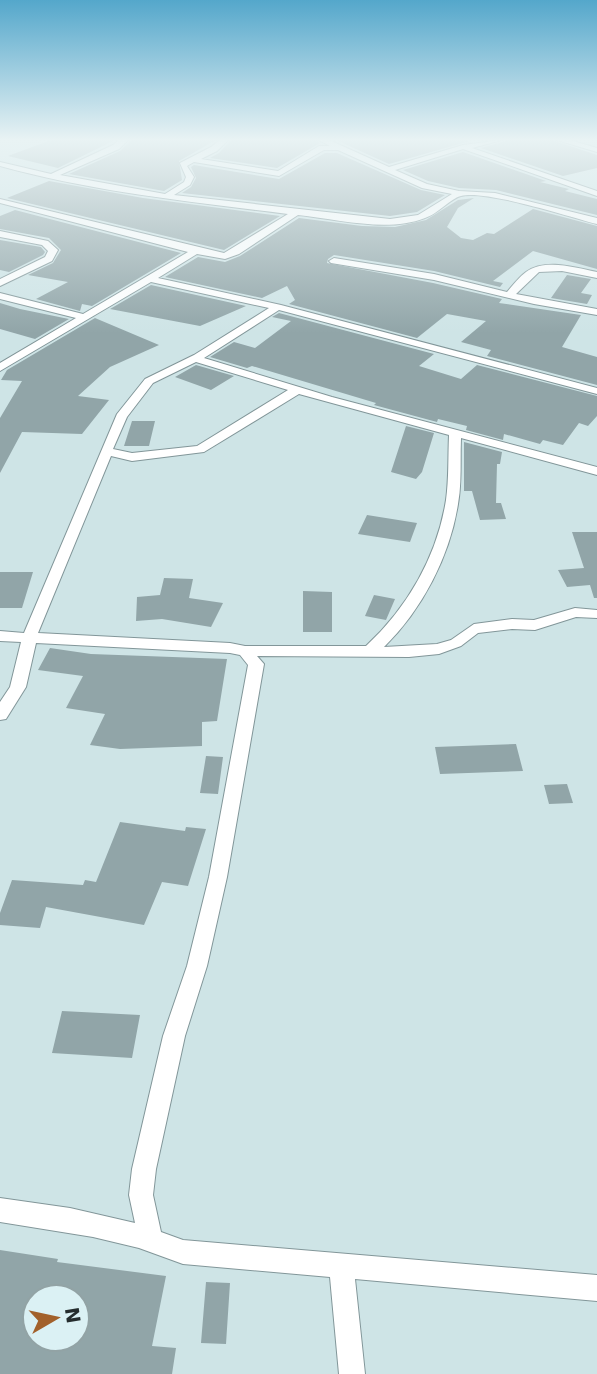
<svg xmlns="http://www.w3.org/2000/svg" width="597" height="1374" viewBox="0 0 597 1374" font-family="'DejaVu Sans',sans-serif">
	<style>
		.building { fill: #91a5a8; fill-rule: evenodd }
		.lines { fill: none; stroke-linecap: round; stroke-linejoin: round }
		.street-casing { stroke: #829699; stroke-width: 2 }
		.street { fill: #fff; fill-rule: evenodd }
	</style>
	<rect width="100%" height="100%" fill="#cee4e6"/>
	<!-- building -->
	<path class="building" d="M51,140H115L58,168L8,156Z
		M131,140H216L179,161L182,180L164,191L69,174L120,151Z
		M231,140H317L320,143L277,168L210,158L219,153Z
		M336,140H467L470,141L389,164Z
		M509,140H552L597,155V168L563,176L481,148Z
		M463,152L546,181L540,182L569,189L565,191L597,199V215L496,190L459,188L428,181L403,170Z
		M325,153H337L421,190L445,195L417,212L390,216L182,193L191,187L196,178L191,167L194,165L279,179Z
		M49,181L143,198L280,216L224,250L7,198Z
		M474,198L458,208L447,227L461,238L473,240L487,233L494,234L533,209L597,226V269L533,251L493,281L503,283L500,287L434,271L334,255L328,259L327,263L433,283L502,299L499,303L581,315L562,347L597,357V385L487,356L491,350L461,342L486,321L447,314L417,338L289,304L295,300L287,286L262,298L165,277L198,257L225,262L240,256L299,218L362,226L395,227L426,220L458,200Z
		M15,210L181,253L92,306L82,304L80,311L36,299L68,282L28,275L53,263L61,250L49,238L0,229V216Z
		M0,240L41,247L45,252L43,255L9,272L0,270Z
		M567,275L591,279L581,293L592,295L587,304L551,298Z
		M151,285L246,306L200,326L110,309Z
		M0,303L20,309L69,319L35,339L0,329Z
		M279,313L434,354L419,366L461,379L477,365L597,396V416L588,426L579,423L563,445L543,440L540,444L504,434L503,440L466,430L467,426L438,419L437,422L374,405L376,403L252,366L247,368L210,357L234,342L255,348L291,321L272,317Z
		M95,318L159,345L110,367L78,396L109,400L82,434L22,432L0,473V418L22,381L1,380L7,370Z
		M196,365L234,376L211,390L175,377Z
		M132,421H155L149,446H124Z
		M406,426L434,433L422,472L416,479L391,472Z
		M464,442L502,452L500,464H497L496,503H501L506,519L480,520L472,491H464Z
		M367,515L417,523L410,542L358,534Z
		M572,532H597V598H594L590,585L567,587L558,570L584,568Z
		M0,572H33L22,608H0Z
		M164,578L193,579L189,598L223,603L211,627L162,619L136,621L137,597L160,595Z
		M303,591L332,592V632H303Z
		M374,595L395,599L386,620L365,616Z
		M50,648L91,654L227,659L217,721L202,722V746L120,749L90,745L105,714L66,708L83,676L38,670Z
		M516,744L523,771L440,774L435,747Z
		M206,756L223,757L218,794L200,793Z
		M567,784L573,803L549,804L544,785Z
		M120,822L185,831L186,827L206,829L188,886L162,882L144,925L46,907L40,928L0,925V913L12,880L83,885L85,880L96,882Z
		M62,1011L140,1015L132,1058L52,1053Z
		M0,1250L58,1259L57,1262L166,1276L152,1346L176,1348L172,1374H0ZM35,1297H77V1340L35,1339Z
		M206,1282L230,1283L226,1344L201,1343Z"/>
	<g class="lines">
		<defs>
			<path id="street" d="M119,140H128L119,149L60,175L165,194L184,182L186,177L180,163L211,147L220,140H228L217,151L201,159L278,171L319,146H330L319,140H329L389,167L463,145L502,140L472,148L597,191V196L463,149L395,170L427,184L459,191L495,193L597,218V224C570,217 484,189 461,196C451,198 438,214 425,218C387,233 338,219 298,215L239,254L225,259L197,254L158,278L281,305L597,388V394L279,310L204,358L332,397L597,467V475L461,438C460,460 462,482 458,504C450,556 422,610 384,647L437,644L451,640L474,624L512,619L534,620L575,608L597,610V618L576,617L535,630L512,629L478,633L461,646L439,654L409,657L257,656L264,664L227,877L207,966L185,1036L156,1169L153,1195L161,1232L183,1240L597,1275V1301L355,1279L365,1374H339L330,1277L183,1264L139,1248L93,1237L0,1222V1198L70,1208L135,1223L129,1195L132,1169L163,1036L187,966L209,877L248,665L240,655L230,653L36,643L26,687L6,719L0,720V702L10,687L21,642L0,641V631L24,633L117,414L145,379L194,355L269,308L151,282L0,371V363L76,318L0,299V293L83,314L188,252L0,203V199L224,253L288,214C192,202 94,192 0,166V162L51,174L113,145ZM324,150H338L422,188L452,194L418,215L390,219L174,195L190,185L194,177L187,166L194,162L279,176ZM196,362L288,390L197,446L132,453L113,449L127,417L153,383ZM299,394L449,435C448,457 449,479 446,500C437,557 407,608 366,646H245L230,643L38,633L111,456L132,461L204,452Z
				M557,140H570L597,148V152Z
				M0,231L48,241L58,250L52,261L0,286V279L45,257L48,251L42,245L0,237Z
				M334,258L434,274L507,292C513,285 519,277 526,272C546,258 576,268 597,272V278L562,271L539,272L516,294L597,309V315L534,304L434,280L331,263L329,261Z"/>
		</defs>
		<!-- street casing -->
		<use href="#street" class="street-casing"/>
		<!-- street -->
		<use href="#street" class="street"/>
	</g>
	<!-- sky -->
	<linearGradient id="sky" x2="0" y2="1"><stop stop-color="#54a7cb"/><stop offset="0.42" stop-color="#e9f3f4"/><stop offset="1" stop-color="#e9f3f4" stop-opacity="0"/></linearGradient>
	<rect width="597" height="333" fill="url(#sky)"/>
	<!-- north arrow -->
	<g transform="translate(56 1318) rotate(81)"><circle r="33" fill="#dbf1f4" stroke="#92a3a5" stroke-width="2"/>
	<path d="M0-5L12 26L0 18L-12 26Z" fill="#a2612b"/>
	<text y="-10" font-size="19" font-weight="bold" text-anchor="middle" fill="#252d2e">N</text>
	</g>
</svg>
